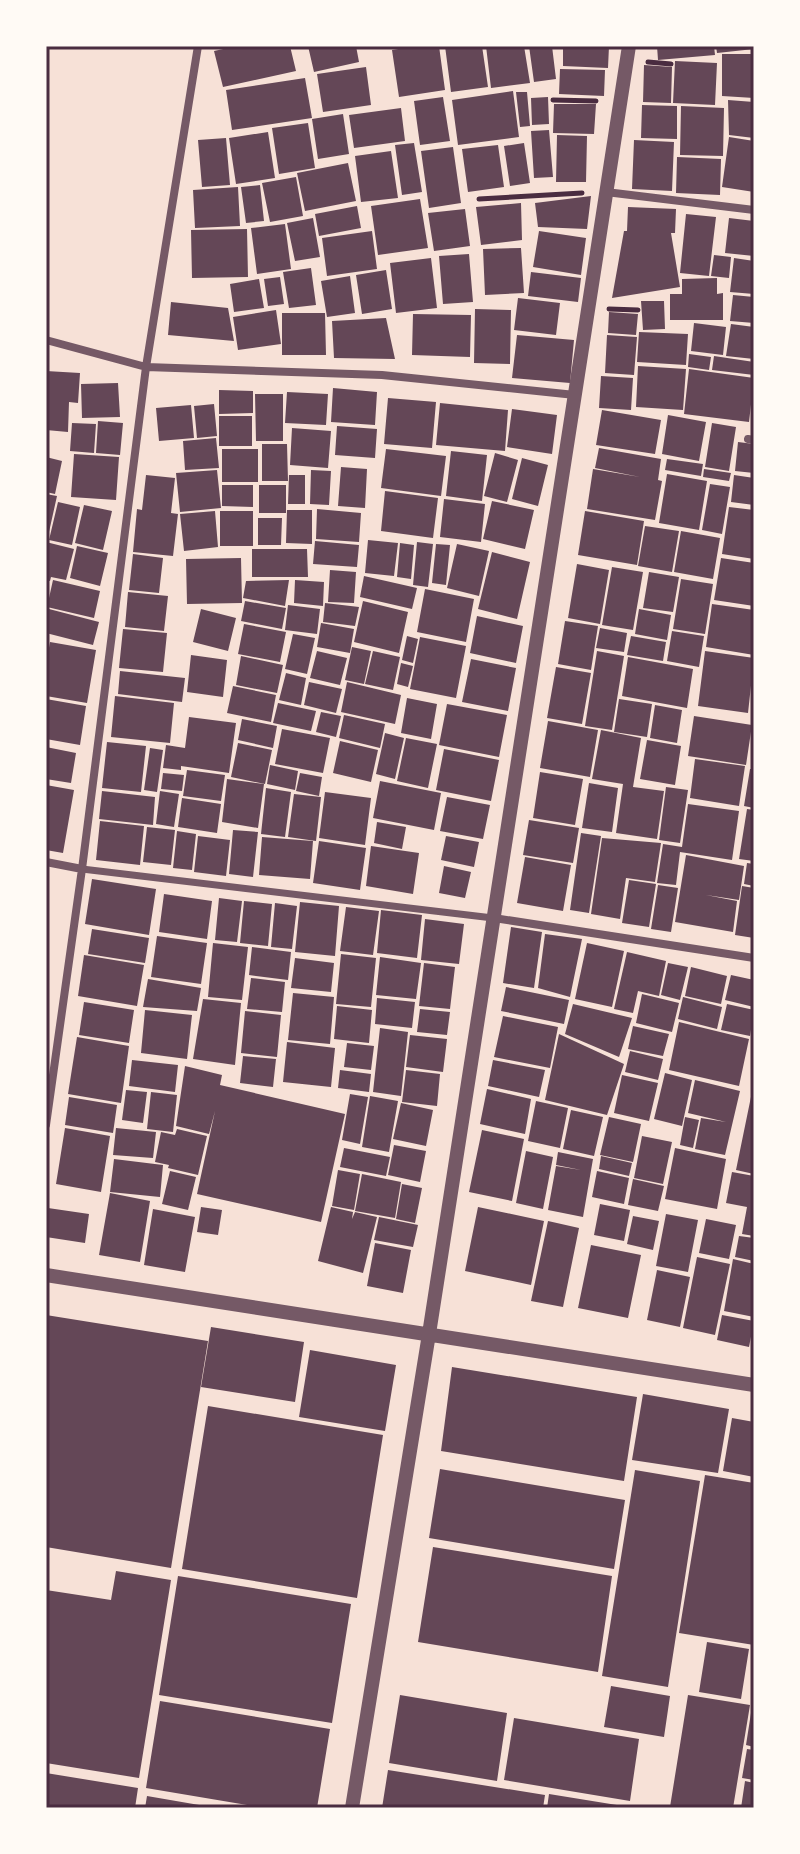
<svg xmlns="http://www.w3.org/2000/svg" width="800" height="1854" viewBox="0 0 800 1854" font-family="'Exo 2',sans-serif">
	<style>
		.building { fill: #644757 }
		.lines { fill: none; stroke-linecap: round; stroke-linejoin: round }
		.path { stroke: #4a2c40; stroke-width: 5 }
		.pedestrian { stroke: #755966; stroke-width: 7 }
		.minor { stroke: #755966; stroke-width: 8 }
		.tertiary { stroke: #755966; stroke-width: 14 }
		.neatline { fill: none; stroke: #4a2c40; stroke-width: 3 }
	</style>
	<rect width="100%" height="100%" fill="#f7e1d7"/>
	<!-- building -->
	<path class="building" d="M237,46H290L296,71L223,87L214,51Z
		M308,46H356L359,62L314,72Z
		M417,46H439L445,90L399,97L392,50Z
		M445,46H482L488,87L451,92Z
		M486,46H524L530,83L491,88Z
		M529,46H552L556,79L534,82Z
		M563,46H609L608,68L563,66Z
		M657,46H714L715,55L658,60Z
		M716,46H754V49L717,53Z
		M722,54H754V98L722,96Z
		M675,61L717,63L715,105L673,103Z
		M644,65L672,67L671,103L643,102Z
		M366,67L371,105L323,112L317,74Z
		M560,69L605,70L604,96L559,94Z
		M305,78L312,118L232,130L226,90Z
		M513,91L519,137L458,145L452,100Z
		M516,92H527L530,126L520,127Z
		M443,97L450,141L420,145L414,101Z
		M548,97L549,124L532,125L531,98Z
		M728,100L754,102V138L729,135Z
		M554,104H596L594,134L553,133Z
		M642,105L677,106V139L641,138Z
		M681,106L724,108L723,156L680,155Z
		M401,108L405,141L354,148L349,115Z
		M343,114L349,154L318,159L312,119Z
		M308,123L315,168L279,174L272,128Z
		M549,130L553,177L534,178L531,131Z
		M268,132L275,178L236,184L229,138Z
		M557,135L587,136L586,182H556Z
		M729,137L754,141V192L722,187Z
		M226,138L230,185L202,187L198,140Z
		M634,140L674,142L672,191L632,189Z
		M414,143L422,192L402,195L395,145Z
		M524,143L530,183L510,186L504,146Z
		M498,145L504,187L468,192L462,149Z
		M453,147L461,203L429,208L421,151Z
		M391,151L398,198L361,202L355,156Z
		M677,157L721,159L720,195L676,193Z
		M348,163L356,201L305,211L297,173Z
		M296,177L303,216L270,222L262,183Z
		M260,185L264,221L246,223L241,187Z
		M238,187L240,226L195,228L193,190Z
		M591,196L587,229L538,227L535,203Z
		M420,199L428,248L378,255L371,206Z
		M521,203L522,240L481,245L476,207Z
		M357,206L361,228L319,236L315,214Z
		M628,207L676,209L675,233H671L680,287L612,298L624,231H627Z
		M465,209L470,246L434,251L428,213Z
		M686,214L716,217L709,276L680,273Z
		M313,218L320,257L295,261L287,223Z
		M729,218L754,221V256L725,253Z
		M285,224L291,269L257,274L251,228Z
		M247,229L248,277L192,278L191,230Z
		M372,231L377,269L327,276L322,238Z
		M539,231L586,238L581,275L533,267Z
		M521,248L524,293L485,295L483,249Z
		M469,254L473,302L443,304L439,256Z
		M714,255L731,257L729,278L711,276Z
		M431,258L437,308L396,313L390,263Z
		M734,258L754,261V294L730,292Z
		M311,268L316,305L289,308L283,272Z
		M386,270L392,309L362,314L356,275Z
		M531,272L581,278L578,302L528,296Z
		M350,276L355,313L327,317L321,281Z
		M280,277L284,304L268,306L264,279Z
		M717,278V294L723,293V320H670V294H682V279Z
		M259,279L264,308L234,312L230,284Z
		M733,295L754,297V323L730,321Z
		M518,298L560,303L556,335L514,330Z
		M641,301H664L665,329L643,330Z
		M171,302L228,308L234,341L168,335Z
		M475,309L511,310L510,364L474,363Z
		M276,310L281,344L238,350L233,317Z
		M609,312L638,314L636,335L608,333Z
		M282,313H325L326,355H282Z
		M413,314L471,315L470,357L412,355Z
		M386,318L395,359L334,358L332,321Z
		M694,323L726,327L723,355L691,351Z
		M731,324L754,327V359L726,356Z
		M639,332L688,334L686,365L637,362Z
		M517,335L574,340L570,383L512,378Z
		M607,335L637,337L634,375L605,373Z
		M689,354L711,357L709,370L688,367Z
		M714,356L754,362V375L712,370Z
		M638,366L686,369L683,410L636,407Z
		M689,369L754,378L749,422L684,414Z
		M46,371L80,373L78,403L69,402L68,432L46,430Z
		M601,376L633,378L631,410L599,408Z
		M118,383L120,417L82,418L81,384Z
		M333,388L377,392L375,425L331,422Z
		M219,390L253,391V413L219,414Z
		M287,392L328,394L326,425L285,423Z
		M255,394H283V441H256Z
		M388,398L436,402L432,448L384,444Z
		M440,403L508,410L505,451L436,445Z
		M214,404L217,436L197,438L194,406Z
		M191,405L194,438L159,441L156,408Z
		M512,409L557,415L552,454L507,447Z
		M602,410L661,420L655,454L596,445Z
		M668,415L706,422L699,461L662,454Z
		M219,416H252V446H219Z
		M98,421L123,423L120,455L96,453Z
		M72,423L96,424L94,453L70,451Z
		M712,423L736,427L729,471L705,467Z
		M337,426L377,429L375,458L335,455Z
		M292,428L331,431L328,468L290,465Z
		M216,438L219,468L185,470L183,441Z
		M738,442L754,444V473L735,471Z
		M262,444H287L288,481H262Z
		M599,448L661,459L658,480L662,481L655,520L587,509L593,469L640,477L595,468Z
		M222,449H258V482H222Z
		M386,449L446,456L441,496L381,488Z
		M451,451L487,455L482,501L446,496Z
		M495,453L518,460L507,502L484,496Z
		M74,454L119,457L116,500L71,497Z
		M46,457L62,461L55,494L46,492Z
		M522,458L548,465L538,506L512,499Z
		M667,459L703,464L701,476L665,470Z
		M341,467L367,469L365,508L338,506Z
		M704,469L731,473L729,481L703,477Z
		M217,470L221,508L180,512L176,473Z
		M311,470L331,471L329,505L310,504Z
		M667,474L707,481L699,530L659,523Z
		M146,475L175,478L171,513L178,514L173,556L133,552L137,509L142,510Z
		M289,475H305V504H288Z
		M734,475L754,478V505L731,502Z
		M710,484L730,487L722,534L702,530Z
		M222,485H253V507L222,506Z
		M259,485H286V513H259Z
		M385,491L438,498L433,538L381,531Z
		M46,494L57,496L49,532L46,531Z
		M444,499L485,504L481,542L440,537Z
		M492,501L534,510L525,549L483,539Z
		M58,502L80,507L72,545L49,540Z
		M84,505L112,511L103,550L75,543Z
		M729,507L754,510V559L722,554Z
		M317,509L361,513L359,542L316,539Z
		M287,510H312V544L286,543Z
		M215,511L218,547L184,551L180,514Z
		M220,511H253V546H220Z
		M585,511L644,521L637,565L578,555Z
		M258,518H282L281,545H258Z
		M645,526L679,531L672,572L638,566Z
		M681,531L720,538L713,579L674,572Z
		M368,540L398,543L394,576L365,573Z
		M315,541L359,545L357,567L313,564Z
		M46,542L74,549L66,580L51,577L50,581L46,580Z
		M417,542L433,544L428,587L413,585Z
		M400,543L414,545L411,579L397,577Z
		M436,544L450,545L446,585L432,583Z
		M457,544L489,551L479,596L447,588Z
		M77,546L108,553L100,586L70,578Z
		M252,549H307L308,577H252Z
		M492,552L530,562L517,619L478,609Z
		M133,554L163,558L159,593L129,590Z
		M241,558L242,603L187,604L186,559Z
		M721,558L754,563V606L714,600Z
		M577,564L609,570L600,624L568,618Z
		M612,567L643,572L633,630L602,625Z
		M330,570L356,572L354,603L328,602Z
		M649,572L679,577L673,612L643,608Z
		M364,576L417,588L412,609L360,597Z
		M681,579L713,584L705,634L673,629Z
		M53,580L100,591L94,618L47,607Z
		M289,580L285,606L243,598L246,581Z
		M295,580L324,582L323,606L294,603Z
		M425,589L474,599L466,642L417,632Z
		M128,592L168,596L164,631L125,627Z
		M245,601L286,608L282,629L241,621Z
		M363,601L408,612L399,653L354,642Z
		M325,603L359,607L355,626L323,622Z
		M712,604L754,610V655L706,647Z
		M288,605L320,609L317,634L285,630Z
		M49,609L99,622L93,645L46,633Z
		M201,609L236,618L228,651L193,642Z
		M639,609L671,615L667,640L635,634Z
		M477,616L523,626L516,663L470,653Z
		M565,621L598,626L591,670L558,664Z
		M321,623L354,629L350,653L317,647Z
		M244,624L286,632L280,662L238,654Z
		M600,628L627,633L624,652L596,648Z
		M123,629L167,633L163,672L119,668Z
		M672,631L704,636L699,667L667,661Z
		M293,634L315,638L307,674L285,669Z
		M407,636L418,639L413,663L402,660Z
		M631,636L666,642L663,661L627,655Z
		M420,637L466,646L456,698L410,689Z
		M50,642L96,650L87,703L46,696V665Z
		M352,647L371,651L364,684L345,680Z
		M317,651L347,658L340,685L310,678Z
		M373,651L400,657L393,690L365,684Z
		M597,651L624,656L612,730L585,726Z
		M705,651L754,658L748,713L698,706Z
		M191,655L227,660L223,697L187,692Z
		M241,656L283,665L277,693L236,685Z
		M628,657L693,669L687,708L622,696Z
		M471,659L516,668L508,711L462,702Z
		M401,663L413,666L408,687L397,684Z
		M556,667L591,673L582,724L547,718Z
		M120,671L185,678L182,702L118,694Z
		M286,673L306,678L301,705L279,700Z
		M309,682L342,689L336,713L304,705Z
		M347,682L401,695L395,724L341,712Z
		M233,686L276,695L271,722L227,713Z
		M115,696L174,703L170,743L111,737Z
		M407,698L437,704L431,739L401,733Z
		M46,699L86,706L80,745L46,739Z
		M619,699L652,704L647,737L614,732Z
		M278,703L316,711L311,731L273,723Z
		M447,704L507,715L499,757L439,745Z
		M655,705L682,710L677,743L650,738Z
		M321,712L341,716L336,737L316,732Z
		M344,715L385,724L380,748L339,738Z
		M694,716L752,725L746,765L688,756Z
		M189,717L236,723L229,773L181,766V770L163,768L166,745L185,748Z
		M242,719L277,726L273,748L238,740Z
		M548,721L598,730L590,777L540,768Z
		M282,729L330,738L323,773L275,764Z
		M601,730L641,738L633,787L664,791L657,839L616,833L623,784L592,779Z
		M385,733L404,738L395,779L376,774Z
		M406,738L437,744L428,788L397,781Z
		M647,740L681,746L675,785L640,779Z
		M340,741L378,750L371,782L333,773Z
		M107,742L146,746L141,792L102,788Z
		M238,743L272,750L265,784L231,777Z
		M46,747L76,753L71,783L46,779Z
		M150,748L163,750L157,792L144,790Z
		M444,749L499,760L491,801L436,790Z
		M695,759L745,766L739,806L690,798Z
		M270,765L298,771L295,790L267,784Z
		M750,769H754V808L744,806Z
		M187,770L225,775L221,801L183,796Z
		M540,772L583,779L575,825L533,818Z
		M163,773L184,775L182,791L161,789Z
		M300,773L322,777L319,796L296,791Z
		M227,779L264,784L258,828L222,822Z
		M380,781L441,793L434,830L373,818Z
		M589,783L618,788L612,832L582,828Z
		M46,785L74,790L63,853L46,850Z
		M666,787L688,790L680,843L659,840Z
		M266,788L291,792L285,837L261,834Z
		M102,791L155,797L153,825L99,819Z
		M160,791L179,794L174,827L156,824Z
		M325,792L371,798L365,845L319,838Z
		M294,794L321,797L316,841L288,837Z
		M447,797L490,805L483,839L440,831Z
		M182,798L221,804L217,833L178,827Z
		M688,804L739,811L732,860L680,852L676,885L657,883L663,844L682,847Z
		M747,809L754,810V861L739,859Z
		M529,820L579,828L573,863L523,855Z
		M100,821L144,826L140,865L96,860Z
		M377,822L406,827L402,849L374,843Z
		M147,827L175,830L171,865L143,862Z
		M233,830L258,832L253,877L229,874Z
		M177,831L196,834L192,870L173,868Z
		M581,833L601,836L589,913L570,910Z
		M198,836L230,840L226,876L194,872Z
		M446,836L479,842L474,867L441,860Z
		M262,837L313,841L310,879L259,875Z
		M602,838L661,843L655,882L626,878L620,919L591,914Z
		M319,841L366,848L360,890L313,883Z
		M371,846L419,853L413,894L366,886Z
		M686,855L744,866L739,900L706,895L737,901L733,932L675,922Z
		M525,857L571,865L563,911L517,903Z
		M747,863L754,864V886L744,884Z
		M444,866L471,872L465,898L439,893Z
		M92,879L156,889L149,935L85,924Z
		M629,880L656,884L649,927L622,923Z
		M658,885L678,888L671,932L651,929Z
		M742,886L754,888V938L735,935Z
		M164,894L212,901L207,939L159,932Z
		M219,898L242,901L237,942L215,940Z
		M244,901L272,904L268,946L240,943Z
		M300,902L339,906L335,956L295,952Z
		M275,903L297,906L292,949L271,947Z
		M346,907L379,911L373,955L340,951Z
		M381,910L422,915L417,958L377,953Z
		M425,919L464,924L459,964L421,960Z
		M511,927L542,932L534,988L503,983Z
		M92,929L149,938L145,963L88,954Z
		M545,934L582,939L570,997L538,988Z
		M157,936L207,943L201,984L151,977Z
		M213,943L248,947L242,1000L208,997Z
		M587,943L624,951L612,1007L575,999Z
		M252,947L291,952L288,980L249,975Z
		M627,952L666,961L659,996L638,991L633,1013L614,1009Z
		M341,954L376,958L371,1007L336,1004Z
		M84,955L144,965L137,1006L78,996Z
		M380,957L421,963L416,999L376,995Z
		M295,958L334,963L331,992L291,988Z
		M424,963L455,967L450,1009L419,1006Z
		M668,963L688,967L680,1000L661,995Z
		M691,967L727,976L721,1004L685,996Z
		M731,975L754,980V1007L725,1000Z
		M251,978L285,982L282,1012L247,1009Z
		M148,979L201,988L197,1011L143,1007Z
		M506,987L569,1000L564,1024L501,1011Z
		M293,993L334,997L330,1044L288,1040Z
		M642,994L679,1003L672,1032L636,1023Z
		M683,997L722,1007L717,1029L678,1019Z
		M377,998L415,1002L412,1028L375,1024Z
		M203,999L241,1003L235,1065L193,1059Z
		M84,1002L134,1010L129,1043L79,1035Z
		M573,1004L632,1018L619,1057L565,1034Z
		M727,1004L754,1010L750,1036L721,1030Z
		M337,1006L372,1010L369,1043L334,1039Z
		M420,1009L450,1012L447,1035L417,1032Z
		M145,1010L192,1015L187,1059L141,1053Z
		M245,1011L281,1015L277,1057L241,1053Z
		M503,1016L558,1027L550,1068L494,1057Z
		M679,1022L749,1039L739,1086L669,1070Z
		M633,1026L669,1034L663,1056L628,1049Z
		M380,1028L408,1032L401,1096L373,1092Z
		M559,1034L624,1064L607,1115L545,1100Z
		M410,1035L447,1039L443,1072L406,1067Z
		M77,1037L129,1046L121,1103L68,1094Z
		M287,1042L335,1048L331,1087L283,1082Z
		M347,1043L374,1046L371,1070L344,1067Z
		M630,1051L663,1059L658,1080L625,1072Z
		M243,1056L276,1059L273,1087L240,1083Z
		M132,1060L178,1065L175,1092L129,1086Z
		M493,1060L545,1070L539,1097L488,1086Z
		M185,1066L222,1075L220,1085L345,1114L321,1222L197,1194L215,1111L209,1134L176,1126Z
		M340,1070L371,1074L369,1092L338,1088Z
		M406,1070L440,1074L437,1106L402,1102Z
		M665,1073L692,1080L682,1126L654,1119Z
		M622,1075L658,1083L649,1121L614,1113Z
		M695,1080L740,1091L725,1155L695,1149L701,1118L726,1122L688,1113Z
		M753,1087H754V1174L736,1170Z
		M487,1089L531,1099L525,1134L480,1124Z
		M126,1090L147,1092L143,1123L122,1120Z
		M151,1092L177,1095L173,1132L147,1129Z
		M350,1094L368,1097L360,1144L342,1140Z
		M370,1096L398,1101L389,1152L362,1147Z
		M69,1097L117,1105L113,1133L65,1125Z
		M536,1101L568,1108L560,1148L528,1141Z
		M401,1103L433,1110L426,1146L393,1139Z
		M571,1110L603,1117L594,1156L563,1149Z
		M609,1117L641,1124L633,1162L600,1155Z
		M685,1117L699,1120L693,1148L680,1145Z
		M65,1128L110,1136L101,1192L56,1184Z
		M116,1128L156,1132L153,1158L113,1155Z
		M177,1129L207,1136L198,1175L168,1168L169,1165L155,1162L161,1132L175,1135Z
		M482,1130L524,1139L512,1201L469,1192Z
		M642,1136L672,1142L663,1184L634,1178Z
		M394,1145L426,1151L420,1182L388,1175Z
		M344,1148L390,1157L386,1176L340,1167Z
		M675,1148L726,1159L717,1209L665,1199Z
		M526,1151L553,1157L543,1209L516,1203Z
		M558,1152L593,1159L583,1217L548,1210L556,1166L581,1170L556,1165Z
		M601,1156L632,1163L629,1176L599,1169Z
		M114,1159L163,1165L160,1197L110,1192Z
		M338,1170L360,1174L354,1210L332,1206Z
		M170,1171L196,1177L188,1210L162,1204Z
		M597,1171L629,1178L624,1204L592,1197Z
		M732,1172L754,1176V1236L742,1234L747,1207L726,1203Z
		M362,1174L401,1182L395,1218L355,1211Z
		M633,1179L664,1186L658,1211L628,1205Z
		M402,1184L422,1188L415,1223L396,1219Z
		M110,1193L150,1201L140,1262L99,1255Z
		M600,1204L630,1210L624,1241L594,1235Z
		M201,1207L222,1210L218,1235L197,1232Z
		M331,1207L353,1212L352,1219L355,1212L377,1217L363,1273L318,1261Z
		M478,1207L544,1221L531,1285L465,1271Z
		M48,1208L89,1214L85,1243L46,1237Z
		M153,1209L195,1217L185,1272L144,1265Z
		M666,1214L698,1220L688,1272L656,1266Z
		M633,1216L659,1221L653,1250L627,1244Z
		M379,1217L418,1225L413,1247L374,1240Z
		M706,1219L736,1225L729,1259L699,1253Z
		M548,1221L579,1228L563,1307L531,1301Z
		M739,1236L754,1238V1261L735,1257Z
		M375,1243L411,1250L403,1293L367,1286Z
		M591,1245L641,1255L628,1318L578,1308Z
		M697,1257L730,1264L715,1335L683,1328Z
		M733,1259L754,1264V1317L724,1311Z
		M657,1270L690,1277L680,1327L647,1320Z
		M46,1315L208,1341L171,1568L46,1547Z
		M722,1315L754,1321L749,1347L717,1340Z
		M211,1327L304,1342L295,1402L201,1387Z
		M310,1350L396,1365L385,1431L299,1417Z
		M452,1367L637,1397L624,1481L441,1451Z
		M643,1394L729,1409L718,1473L632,1460Z
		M208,1406L383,1435L357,1598L182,1569Z
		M732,1418L754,1422V1477L723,1471Z
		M440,1469L625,1500L614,1569L429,1538Z
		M635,1470L700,1481L668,1687L602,1676Z
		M705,1475L754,1483V1645L679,1633Z
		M433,1547L612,1576L598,1672L418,1642Z
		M116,1571L171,1580L139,1778L46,1763V1590L111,1600Z
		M178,1576L351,1604L332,1723L159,1695Z
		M707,1642L749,1649L741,1699L699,1692Z
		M611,1686L670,1696L664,1737L604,1727Z
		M400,1695L507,1713L497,1781L389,1763Z
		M688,1695L750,1705L733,1808L670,1807Z
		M160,1701L330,1729L317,1808H265L146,1788Z
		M751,1713L754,1714V1747L746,1745Z
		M514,1718L639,1739L630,1801L504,1780Z
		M747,1749L754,1750V1780L742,1778Z
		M388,1770L545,1795L543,1808H382Z
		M46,1773L138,1788L135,1808H46Z
		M745,1781L754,1783V1808H741Z
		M549,1794L623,1806V1808H547Z
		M147,1796L205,1806V1808H145Z"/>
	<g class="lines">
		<!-- path -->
		<path class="path" d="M648,62L671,64
			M553,100L596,101
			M479,199L582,193
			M609,309L638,310"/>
		<!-- pedestrian -->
		<path class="pedestrian" d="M82,869L493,918"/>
		<!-- minor -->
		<path class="minor" d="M606,192L754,210
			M46,340L146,367L382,375L575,395
			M748,439L754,440
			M46,862L82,869
			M494,918L754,958
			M46,1125L82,869L146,367L198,46"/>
		<!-- tertiary -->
		<path class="tertiary" d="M46,1275L754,1385
			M352,1808L429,1334L629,46"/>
	</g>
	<!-- border -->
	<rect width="800" height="1854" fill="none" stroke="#fffaf5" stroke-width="96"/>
	<rect x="48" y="48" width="704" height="1758" class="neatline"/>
</svg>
